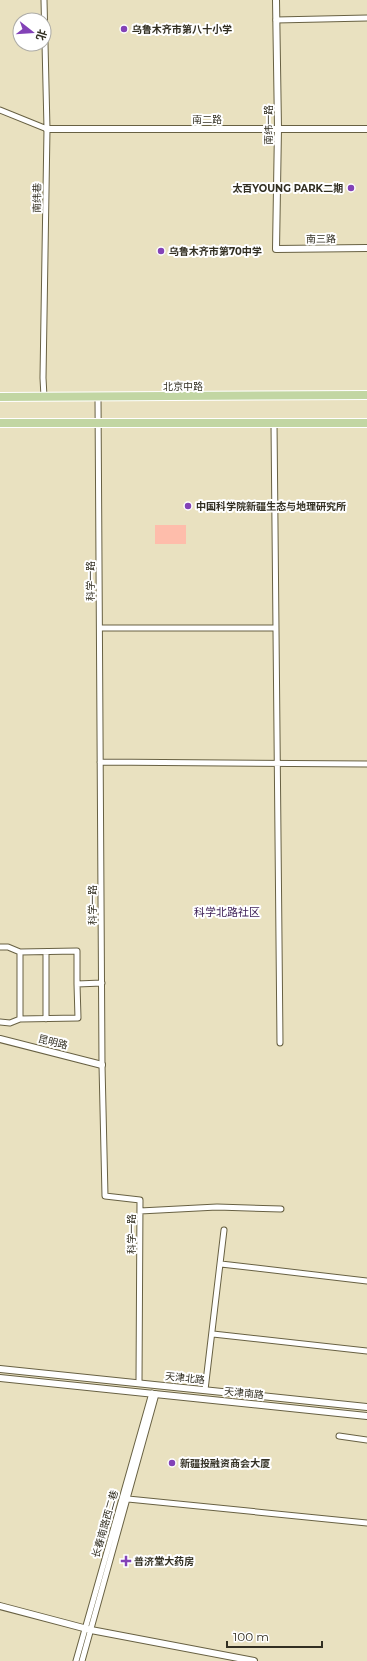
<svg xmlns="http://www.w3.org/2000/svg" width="367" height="1661" viewBox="0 0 367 1661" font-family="Montserrat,'Noto Sans SC',sans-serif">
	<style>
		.pitch { fill: #febdab }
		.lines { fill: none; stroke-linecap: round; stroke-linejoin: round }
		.minor-casing { stroke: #686143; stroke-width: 7 }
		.tertiary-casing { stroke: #686143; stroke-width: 8 }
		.primary-casing { stroke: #fff; stroke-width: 10 }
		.minor { stroke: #fff; stroke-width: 5 }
		.tertiary { stroke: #fff; stroke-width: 6 }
		.primary { stroke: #c2d6a3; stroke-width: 8 }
		.poi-dot { fill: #8342b7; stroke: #fff; stroke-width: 1.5 }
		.labels { text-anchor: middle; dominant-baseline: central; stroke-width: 4; stroke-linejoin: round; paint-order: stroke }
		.poi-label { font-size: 10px; font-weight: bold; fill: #322f22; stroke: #fff; text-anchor: start }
		.street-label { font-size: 10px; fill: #322f22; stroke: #fff }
		.neighbourhood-label { font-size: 11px; fill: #3a1c54; stroke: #fff }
	</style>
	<rect width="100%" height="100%" fill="#e9e1c0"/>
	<!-- pitch -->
	<path class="pitch" d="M155,525H186V544H155Z"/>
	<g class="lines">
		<defs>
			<path id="minor" d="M276,20L367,18
				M0,110L47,129
				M44,397L43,378L47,129L44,0
				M98,397L102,1065L105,1196L140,1200L139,1383
				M274,423L280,1043
				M100,628H276
				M100,762L367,764
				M0,947H8L20,952
				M46,952V1019
				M77,984V951L20,952V1019L78,1018L77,984L102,983
				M0,1022L10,1023L20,1019
				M140,1211L217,1207L281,1209
				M221,1264L367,1281
				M213,1334L367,1351
				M205,1390L224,1230
				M339,1436L367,1440
				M128,1499L367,1523
				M76,1661L152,1393
				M82,1661L156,1394"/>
			<path id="tertiary" d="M276,0L278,128L276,249L367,248
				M47,129H367
				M0,1039L102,1065
				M0,1369L367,1407
				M0,1378L367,1416
				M0,1606L91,1630L254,1661"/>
			<path id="primary" d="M0,397L367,395
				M0,423H367"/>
		</defs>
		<!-- minor casing -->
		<use href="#minor" class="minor-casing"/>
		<!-- tertiary casing -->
		<use href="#tertiary" class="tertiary-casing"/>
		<!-- primary casing -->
		<use href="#primary" class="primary-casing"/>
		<!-- minor -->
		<use href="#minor" class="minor"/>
		<!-- tertiary -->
		<use href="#tertiary" class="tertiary"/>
		<!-- primary -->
		<use href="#primary" class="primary"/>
	</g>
	<!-- markers -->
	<g class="poi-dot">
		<circle cx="124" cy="29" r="4"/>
		<circle cx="351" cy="188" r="4"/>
		<circle cx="161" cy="251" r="4"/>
		<circle cx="188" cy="506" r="4"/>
		<circle cx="172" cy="1463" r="4"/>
		<path d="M124 1555h4v4h4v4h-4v4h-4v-4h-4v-4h4z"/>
	</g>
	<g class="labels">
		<!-- poi labels -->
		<g class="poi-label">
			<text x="132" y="29">乌鲁木齐市第八十小学</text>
			<text x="343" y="188" text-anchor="end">太百YOUNG PARK二期</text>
			<text x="169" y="251">乌鲁木齐市第70中学</text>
			<text x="196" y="506">中国科学院新疆生态与地理研究所</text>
			<text x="180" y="1463">新疆投融资商会大厦</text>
			<text x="134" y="1561">普济堂大药房</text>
		</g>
		<!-- street labels -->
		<g class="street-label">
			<text x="207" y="119">南二路</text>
			<text transform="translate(268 125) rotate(-90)">南纬一路</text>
			<text transform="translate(37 198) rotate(-89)">南纬巷</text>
			<text transform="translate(321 239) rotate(-1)">南三路</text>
			<text x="183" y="386">北京中路</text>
			<text transform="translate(90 581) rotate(-90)">科学一路</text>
			<text transform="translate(92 905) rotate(-90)">科学一路</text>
			<text transform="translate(53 1042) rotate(14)">昆明路</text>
			<text transform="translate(131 1234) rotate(-90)">科学一路</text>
			<text transform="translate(185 1378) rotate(6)">天津北路</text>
			<text transform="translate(244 1393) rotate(6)">天津南路</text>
			<text transform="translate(105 1524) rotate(-74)">长春南路西二巷</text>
		</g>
		<!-- neighbourhood labels -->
		<g class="neighbourhood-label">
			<text x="227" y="912">科学北路社区</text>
		</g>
	</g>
	<!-- north arrow -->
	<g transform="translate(32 32) rotate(107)"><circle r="19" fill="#ffffff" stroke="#adaca7"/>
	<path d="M0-3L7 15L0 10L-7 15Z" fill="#8342b7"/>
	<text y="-6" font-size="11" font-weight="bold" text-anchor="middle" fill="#322f22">北</text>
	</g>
	<!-- scale -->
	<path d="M227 1641v6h95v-6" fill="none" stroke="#322f22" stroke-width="2"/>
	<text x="233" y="1641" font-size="12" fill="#322f22" stroke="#ffffff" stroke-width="3" paint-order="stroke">100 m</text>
</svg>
